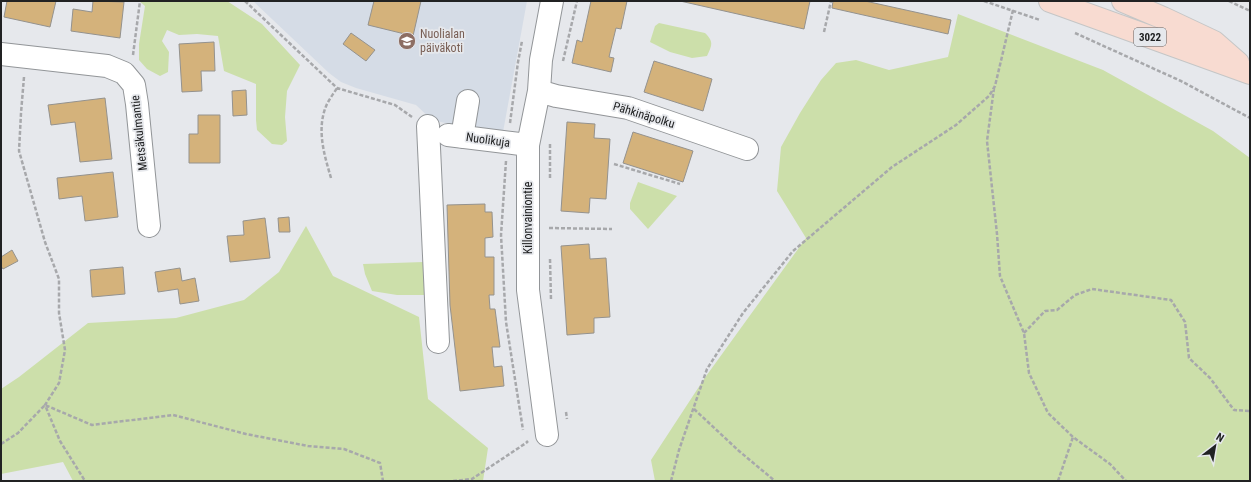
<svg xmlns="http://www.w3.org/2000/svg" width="1251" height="482" viewBox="0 0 1251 482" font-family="'Roboto Condensed',sans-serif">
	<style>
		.built { fill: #d5dce6 }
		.green { fill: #ccdfaa }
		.building { fill: #d4b27b; stroke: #94928e }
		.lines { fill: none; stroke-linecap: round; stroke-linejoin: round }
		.minor-casing { stroke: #929598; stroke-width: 24 }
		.major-casing { stroke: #c5c6c6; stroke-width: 24 }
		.path { stroke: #a7a8ab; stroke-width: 2.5; stroke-dasharray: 4 2; stroke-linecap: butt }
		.minor { stroke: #fff; stroke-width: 22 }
		.major { stroke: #f8dbd1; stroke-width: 22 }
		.labels { text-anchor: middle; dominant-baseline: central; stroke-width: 3.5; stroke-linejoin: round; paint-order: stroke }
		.shield { fill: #e6e8ec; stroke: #5c5d5f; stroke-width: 1 }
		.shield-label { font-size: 11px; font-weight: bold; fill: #212223 }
		.education-label { font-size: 12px; fill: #785e54; stroke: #e6e8ec; text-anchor: start }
		.street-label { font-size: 12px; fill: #212223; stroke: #e6e8ec }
	</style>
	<rect width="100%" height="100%" fill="#e6e8ec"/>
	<!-- built -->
	<path class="built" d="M253,1H527L503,132L490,133L432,120L416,105L356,88L341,82L329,73Z"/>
	<!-- green -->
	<path class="green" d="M139,1H227L262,24L300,65L287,91L285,117L287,141L282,145L272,144L257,130L256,120V84L224,71L218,36L197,34L179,35L167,30L162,41L169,52L168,72L160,76L147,69L139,60V44L145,6Z
		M958,14L1103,70L1213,131L1250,158V481H655L651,460L704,379L806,238L777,191L781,147L800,113L821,80L836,63L856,60L889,70L948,57Z
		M659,23L705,33C714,42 712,45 707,56L692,58L670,52L650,42L655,26Z
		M638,182L677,196L648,229L630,209V203Z
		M306,226L333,276L419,317L428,399L488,448L483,481H73L63,462L1,474V389L19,377L88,323L176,318L244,300L279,272Z
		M424,262L425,295H397L372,291L365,274L363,264Z"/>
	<!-- building -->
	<path class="building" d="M7,1H56L50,27L4,17Z
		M93,1L124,2L120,38L71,31L73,9L92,12Z
		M374,1H421L413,36L368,25Z
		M591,1H627L621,29L616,28L609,57L614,58L611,72L572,63L577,40L582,42Z
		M680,1H810L804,29Z
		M833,1H865L951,20L948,34L832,8Z
		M351,33L375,50L366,61L343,44Z
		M214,42L215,71H201L202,91L182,92L179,44Z
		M654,61L712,79L703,111L644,92Z
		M246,90L247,115L233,116L232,91Z
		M105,98L112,159L80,162L75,122L51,125L48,105Z
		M198,115H220V163H189V134H198Z
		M567,122L595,124L594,138L610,139L606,199L590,198L589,213L561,211Z
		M633,132L693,151L683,182L623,163Z
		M113,172L118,217L85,221L82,196L59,199L57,178Z
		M485,204V212H492L493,237L485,238V257H494V295H489L490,309H495L500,347H492L494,367L502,366L504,386L460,391L450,305L447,205Z
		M289,217L290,232H279L278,218Z
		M265,218L270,258L230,262L227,236L244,235L243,221Z
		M589,244L590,259L606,258L610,317L594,318V333L567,335L561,246Z
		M12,250L18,261L3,269L1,266V257Z
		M123,267L125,294L92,297L90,270Z
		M180,268L182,281L195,278L199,301L180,304L178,289L158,292L155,272Z"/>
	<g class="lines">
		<defs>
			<path id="minor" d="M1,54L107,66L124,73L134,85L137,104L149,226
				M539,91L556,96L628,108L747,149
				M428,126L438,342
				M448,135L528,145
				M462,137L468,101
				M547,435L528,290V145L539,91L541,60L552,1"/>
			<path id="major" d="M1050,1L1250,73
				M1123,1L1163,18L1214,42L1238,63"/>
		</defs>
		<!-- minor casing -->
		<use href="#minor" class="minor-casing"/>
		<!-- major casing -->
		<use href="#major" class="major-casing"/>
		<!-- path -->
		<path class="path" d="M245,1L337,88L395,105L412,117
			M984,1L1040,20
			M1229,1L1250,11
			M824,32L831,1
			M1075,33L1181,81L1250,118
			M133,55L140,1
			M563,61L577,1
			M24,77L21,113L19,151L45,242L59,279V313L65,350L59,383L45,405L60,441L85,481
			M994,88L987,141L997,234L1000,276L1024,333L1029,373L1048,413L1073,437L1110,464L1126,481
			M510,123L518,62L522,41
			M506,161L501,235L506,322L523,430
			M614,164L680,184
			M331,178C324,154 316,128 327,104C330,98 334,93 337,88
			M550,178V143
			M549,228L612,229
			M550,259L551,300
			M1024,333L1045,311L1057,310L1075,295L1092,289L1171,300L1185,322L1189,358L1210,378L1234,410L1250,411
			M694,409L739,451L775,481
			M566,412L567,419
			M1,444L18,433L45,405L92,425L173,415L246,434L308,446L344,449L380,463L383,481
			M453,481L472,479L526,443L528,441
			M671,481L679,450L707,369L743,313L793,251L892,167L956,125L989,96L995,86L1013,10
			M1058,481L1073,437"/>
		<!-- minor -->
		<use href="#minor" class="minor"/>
		<!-- major -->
		<use href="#major" class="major"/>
	</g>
	<!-- icons -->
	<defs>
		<symbol id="school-disc" viewBox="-11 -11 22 22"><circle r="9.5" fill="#8d6e63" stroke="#e6e8ec"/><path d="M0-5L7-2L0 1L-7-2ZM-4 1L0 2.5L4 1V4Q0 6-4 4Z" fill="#fff"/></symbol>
	</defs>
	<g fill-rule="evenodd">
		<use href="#school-disc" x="397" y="31" width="20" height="20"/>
	</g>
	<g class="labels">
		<!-- shield labels -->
		<rect class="shield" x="1134" y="28" width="32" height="18" rx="3"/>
		<g class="shield-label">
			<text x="1150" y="37">3022</text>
		</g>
		<!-- education labels -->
		<g class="education-label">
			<text x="420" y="34">Nuolialan<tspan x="420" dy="14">päiväkoti</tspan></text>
		</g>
		<!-- street labels -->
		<g class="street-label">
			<text transform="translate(644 115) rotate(17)">Pähkinäpolku</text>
			<text transform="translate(139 133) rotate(-96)">Metsäkulmantie</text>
			<text transform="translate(488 140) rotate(8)">Nuolikuja</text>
			<text transform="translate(528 218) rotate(-90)">Killonvainiontie</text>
		</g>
	</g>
	<!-- border -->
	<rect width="1251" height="482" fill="none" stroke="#212223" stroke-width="4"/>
	<!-- north arrow -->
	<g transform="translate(1215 446) rotate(31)" stroke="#e6e8ec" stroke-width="3" paint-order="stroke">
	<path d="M0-3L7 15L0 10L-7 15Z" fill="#212223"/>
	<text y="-6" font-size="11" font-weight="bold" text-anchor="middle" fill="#212223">N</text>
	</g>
</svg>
